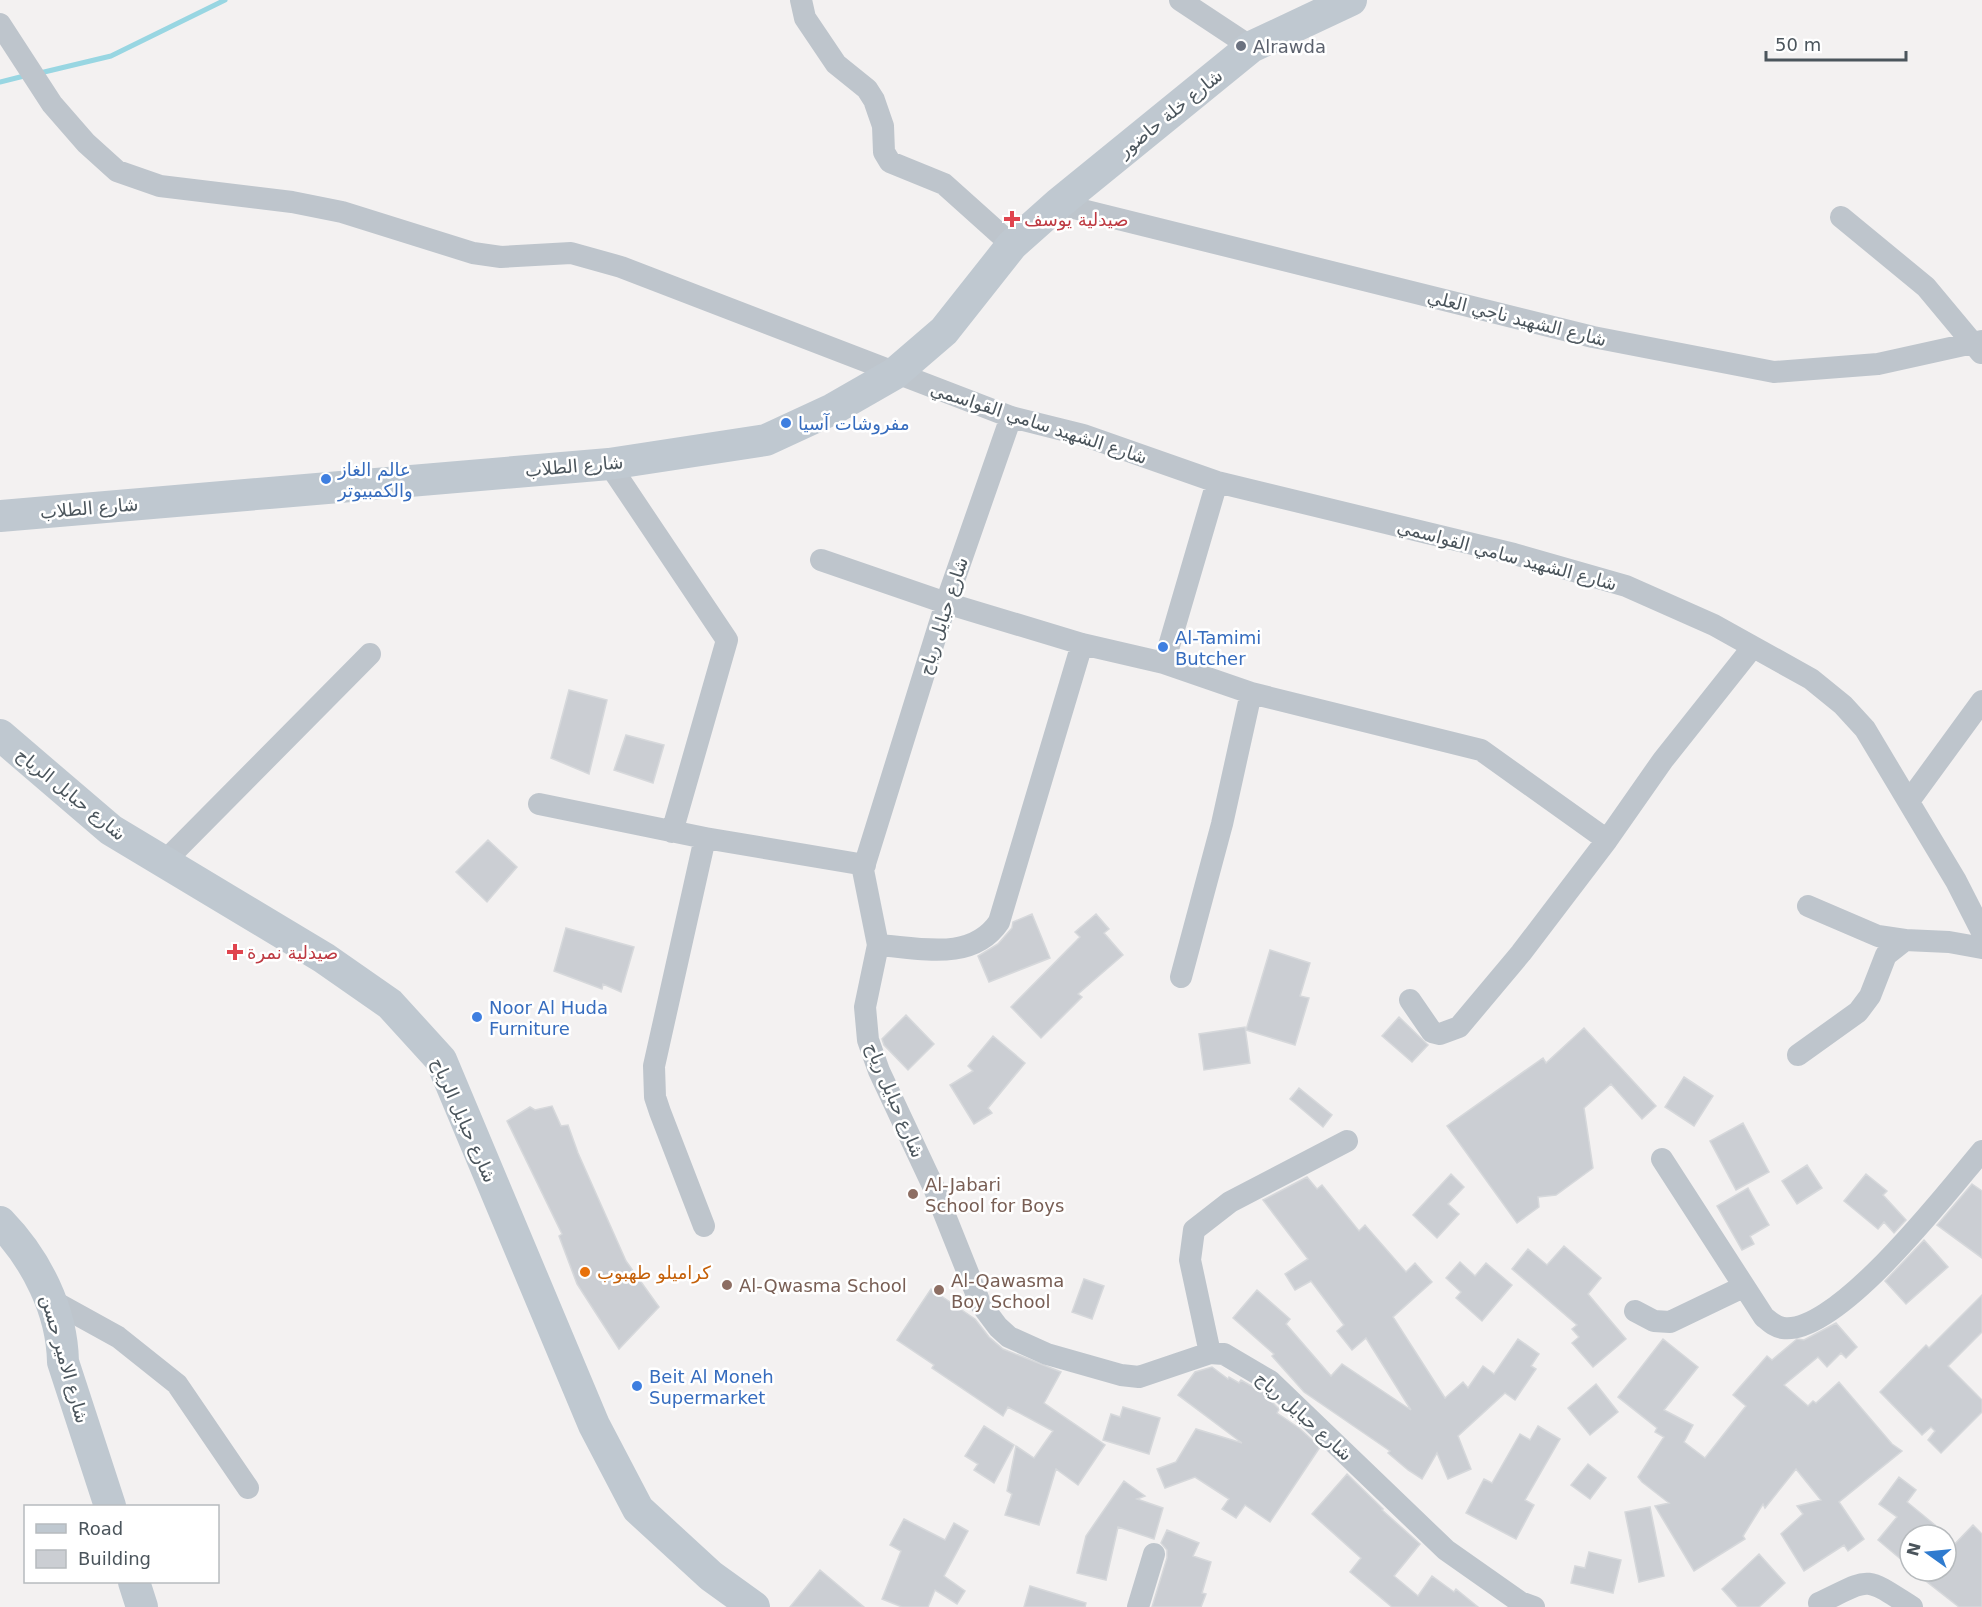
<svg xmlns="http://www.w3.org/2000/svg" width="1982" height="1607" viewBox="0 0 1982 1607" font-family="'DejaVu Sans',Cairo,sans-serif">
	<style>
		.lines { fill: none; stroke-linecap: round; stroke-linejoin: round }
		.stream { stroke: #98d6e2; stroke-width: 5 }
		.building { fill: #cbced3; stroke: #d6d8db; stroke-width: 1.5 }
		.street { stroke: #bec5cc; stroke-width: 22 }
		.secondary { stroke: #bfc8d0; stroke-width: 32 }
		.worship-dot { fill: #6b7280; stroke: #fff; stroke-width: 2 }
		.health-dot { fill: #e0444e; stroke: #fff; stroke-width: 2 }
		.shop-dot { fill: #3f7fe0; stroke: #fff; stroke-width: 2 }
		.education-dot { fill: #8d6e63; stroke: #fff; stroke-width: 2 }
		.food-dot { fill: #e8710a; stroke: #fff; stroke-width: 2 }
		.labels { text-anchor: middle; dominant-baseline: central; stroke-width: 5; stroke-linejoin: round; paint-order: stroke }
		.worship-label { font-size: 18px; fill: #5b616d; stroke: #fff; text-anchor: start }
		.street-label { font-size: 18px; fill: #4b555c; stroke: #fff }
		.health-label { font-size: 18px; fill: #be3a42; stroke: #fff; text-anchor: start }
		.shop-label { font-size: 18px; fill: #366cbe; stroke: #fff; text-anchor: start }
		.education-label { font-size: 18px; fill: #785e54; stroke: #fff; text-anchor: start }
		.food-label { font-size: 18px; fill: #c56008; stroke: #fff; text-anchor: start }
	</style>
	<rect width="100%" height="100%" fill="#f3f1f1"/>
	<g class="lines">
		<!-- stream -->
		<path class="stream" d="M40,73L111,56L225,0
			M0,82L28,75"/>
	</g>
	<!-- building -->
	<path class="building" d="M569,690L607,700L589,774L551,758Z
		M626,735L664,745L653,783L614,770Z
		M488,840L517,867L487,902L456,872Z
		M1032,914L1050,958L989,982L978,956L998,944L1012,928L1013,922Z
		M1096,914L1109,929L1104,933L1123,955L1078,994L1082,997L1041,1038L1011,1007L1080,937L1075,932Z
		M566,928L634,947L621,992L603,984L602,989L554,971Z
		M1270,950L1310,963L1300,996L1309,998L1295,1045L1246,1030Z
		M906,1015L934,1044L908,1070L884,1045L882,1039Z
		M1399,1017L1428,1045L1412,1062L1382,1036Z
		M1245,1027L1250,1063L1204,1070L1199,1034Z
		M1584,1028L1656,1106L1642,1119L1611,1084L1584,1108L1593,1168L1556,1195L1538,1197L1539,1207L1517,1223L1447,1126L1543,1058L1546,1063Z
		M993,1036L1025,1063L988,1108L992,1113L974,1124L950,1085L973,1071L968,1066Z
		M1684,1077L1713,1096L1694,1126L1665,1107Z
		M1299,1088L1332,1115L1323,1127L1290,1099Z
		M552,1106L561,1126L568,1125L578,1153L626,1261L659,1307L619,1349L577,1284L559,1236L562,1234L507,1121L530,1107L535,1110Z
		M1743,1123L1769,1172L1736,1190L1710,1141Z
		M1807,1165L1822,1188L1797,1204L1782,1181Z
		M1451,1174L1464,1187L1448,1204L1459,1214L1437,1238L1413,1215Z
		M1866,1174L1887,1191L1883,1195L1906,1220L1894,1233L1884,1222L1878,1229L1844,1201Z
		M1307,1177L1317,1189L1322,1185L1359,1231L1365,1225L1406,1272L1415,1263L1432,1282L1393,1317L1445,1398L1463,1382L1468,1388L1483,1366L1494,1374L1518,1339L1539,1354L1531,1366L1536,1369L1515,1400L1505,1393L1458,1436L1471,1469L1448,1479L1437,1453L1422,1479L1408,1470L1388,1453L1390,1451L1304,1392L1272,1356L1274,1354L1233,1318L1257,1290L1290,1319L1286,1324L1331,1376L1342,1364L1411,1410L1366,1338L1352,1350L1337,1331L1344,1325L1311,1281L1295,1290L1285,1274L1308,1259L1263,1200Z
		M1972,1184L1982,1191V1258L1937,1225Z
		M1748,1188L1769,1225L1750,1236L1754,1244L1742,1250L1717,1206Z
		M1924,1240L1948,1267L1906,1304L1885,1281Z
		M1564,1246L1601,1278L1588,1294L1626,1339L1593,1367L1572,1343L1579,1337L1572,1329L1577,1325L1512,1269L1528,1249L1547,1265Z
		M1460,1262L1475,1276L1486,1263L1512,1285L1482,1321L1456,1298L1461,1292L1446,1278Z
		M1084,1279L1104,1286L1092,1319L1072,1312Z
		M931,1289L975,1319L989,1337L1003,1349L1061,1372L1044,1403L1105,1445L1078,1485L1056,1469L1039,1525L1005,1515L1012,1494L1007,1491L1016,1446L1034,1458L1053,1431L1008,1407L1003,1416L932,1368L934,1365L897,1340Z
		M1982,1295V1332L1948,1366L1982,1400V1412L1941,1453L1928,1440L1935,1431L1931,1427L1922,1435L1880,1392L1926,1345L1929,1348Z
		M1836,1323L1857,1347L1846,1358L1841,1353L1827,1367L1818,1357L1784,1385L1808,1406L1813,1401L1816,1403L1839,1382L1892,1444L1902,1451L1839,1502L1864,1539L1848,1551L1844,1545L1804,1571L1781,1534L1803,1514L1797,1506L1821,1500L1796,1469L1765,1508L1763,1504L1743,1536L1745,1539L1694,1571L1655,1506L1669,1503L1642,1482L1638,1477L1664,1437L1655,1432L1657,1428L1618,1397L1663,1339L1698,1367L1664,1410L1693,1425L1684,1442L1705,1458L1746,1406L1733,1395L1767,1356L1772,1360L1797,1339L1804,1340Z
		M1212,1367L1228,1379L1229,1377L1239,1383L1241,1380L1262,1392L1279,1409L1277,1413L1299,1428L1320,1447L1270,1522L1245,1505L1236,1518L1222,1509L1229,1499L1195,1477L1165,1488L1157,1469L1176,1462L1196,1429L1242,1443L1178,1395L1195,1372Z
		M1596,1384L1618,1412L1590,1435L1568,1408Z
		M1123,1407L1160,1418L1149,1454L1103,1440L1111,1414L1120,1417Z
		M984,1426L1014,1445L994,1483L974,1470L978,1464L965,1456Z
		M1538,1426L1560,1439L1525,1500L1534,1505L1516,1539L1466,1513L1484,1479L1492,1483L1520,1434L1530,1440Z
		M1588,1464L1606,1478L1590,1499L1571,1485Z
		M1347,1474L1383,1509L1382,1510L1420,1544L1394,1576L1418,1596L1432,1576L1454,1592L1456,1589L1478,1607H1392L1350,1572L1361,1558L1312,1514Z
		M1899,1477L1916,1490L1907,1502L1935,1525L1926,1535H1910V1567L1878,1540L1897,1517L1879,1504Z
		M1124,1481L1145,1496L1137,1499L1163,1508L1154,1539L1118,1527L1106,1580L1077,1573L1086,1536Z
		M1650,1507L1664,1576L1639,1582L1625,1512Z
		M904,1519L945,1540L954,1523L968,1531L944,1576L965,1591L957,1604L935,1590L928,1607H902L882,1599L901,1551L890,1545Z
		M1973,1525L1982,1534V1607H1959L1913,1571H1946V1553Z
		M1167,1530L1199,1543L1193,1556L1211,1562L1202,1593L1206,1594L1201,1607H1152L1167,1558V1550L1161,1543Z
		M1589,1552L1621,1560L1613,1593L1571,1583L1575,1566L1585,1568Z
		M1759,1554L1785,1583L1759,1607H1738L1722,1589Z
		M820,1570L864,1607H790Z
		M1030,1586L1086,1603L1085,1607H1024Z"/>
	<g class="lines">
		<!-- street -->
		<path class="street" d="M801,0L805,18L836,64L867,89L874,100L883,126L884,152L890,162L944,184L1012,245
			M1180,0L1251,47
			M0,24L52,104L86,143L117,171L160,186L292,202L342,212L473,253L501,257L571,253L621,267L1011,417L1083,435L1217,482L1514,554L1626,586L1714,625L1811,679L1843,705L1865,729L1956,881L1982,932
			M1058,204L1593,337L1774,372L1878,364L1982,341
			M1841,217L1926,287L1981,353
			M1011,417L946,603L863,870L878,945L865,1007L868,1040L879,1071L934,1188L980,1303L998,1327L1009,1337L1047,1354L1121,1375L1139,1377L1210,1353L1224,1354L1270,1381L1446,1550L1520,1602L1534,1607
			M609,464L727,640L672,832
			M821,560L946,603L1082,644L1164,663L1251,693L1481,750L1607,840
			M1164,663L1217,482
			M1909,801L1982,701
			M539,804L705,838L865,865
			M163,863L370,654
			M1808,906L1878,936L1905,940
			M878,945C920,948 972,962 999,922L1082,644
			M1181,977L1222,824L1251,693
			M1410,1000L1432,1032L1440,1034L1459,1027L1521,953L1607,840L1663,760L1752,648
			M1798,1055L1858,1012L1870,996L1886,955L1905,940L1949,942L1982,948
			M1662,1159L1764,1317C1770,1322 1775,1327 1783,1328C1837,1336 1948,1191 1982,1151
			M704,1226L660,1112L655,1097L654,1066L705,838
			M51,1300L118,1337L177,1384L248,1488
			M1635,1311L1654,1321L1670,1322L1743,1287
			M1210,1353L1190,1260L1194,1230L1230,1202L1347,1141
			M1819,1603C1872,1578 1862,1575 1912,1607
			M1138,1607L1154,1554"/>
		<!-- secondary -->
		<path class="secondary" d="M0,516L609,464L766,440L833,409L894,374L944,331L1012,245L1058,204L1251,47L1351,0
			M0,735L111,830L324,958L390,1004L441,1060L594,1425L638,1509L711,1576L754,1607
			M0,1222C36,1259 62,1310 63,1362L110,1506
			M134,1582L142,1607"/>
	</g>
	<!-- markers -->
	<circle class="worship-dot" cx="1241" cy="46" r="6"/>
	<g class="health-dot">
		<path d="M1009 210h6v6h6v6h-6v6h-6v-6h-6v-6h6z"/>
		<path d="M232 943h6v6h6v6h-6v6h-6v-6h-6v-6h6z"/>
	</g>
	<g class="shop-dot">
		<circle cx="786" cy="423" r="6"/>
		<circle cx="326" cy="479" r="6"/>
		<circle cx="1163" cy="647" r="6"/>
		<circle cx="477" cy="1017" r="6"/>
		<circle cx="637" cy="1386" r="6"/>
	</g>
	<g class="education-dot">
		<circle cx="913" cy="1194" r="6"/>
		<circle cx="727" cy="1285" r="6"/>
		<circle cx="939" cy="1290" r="6"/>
	</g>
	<circle class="food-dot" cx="585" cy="1272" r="6"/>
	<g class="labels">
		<!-- worship labels -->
		<g class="worship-label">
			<text x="1253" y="46">Alrawda</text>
		</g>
		<!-- street labels -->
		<g class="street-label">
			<text transform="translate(1170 113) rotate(-39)">شارع خلة حاضور</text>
			<text transform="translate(1517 318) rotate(14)">شارع الشهيد ناجي العلي</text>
			<text transform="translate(1039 423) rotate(18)">شارع الشهيد سامي القواسمي</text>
			<text transform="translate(574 466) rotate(-5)">شارع الطلاب</text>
			<text transform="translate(89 508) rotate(-5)">شارع الطلاب</text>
			<text transform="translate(1507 555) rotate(15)">شارع الشهيد سامي القواسمي</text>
			<text transform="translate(943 616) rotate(-72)">شارع حبايل رياح</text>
			<text transform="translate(71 794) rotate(39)">شارع حبايل الرياح</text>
			<text transform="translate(895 1100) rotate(67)">شارع حبايل رياح</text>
			<text transform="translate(464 1120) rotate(66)">شارع حبايل الرياح</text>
			<text transform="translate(65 1359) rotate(74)">شارع الامير حسن</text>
			<text transform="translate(1304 1416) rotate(42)">شارع حبايل رياح</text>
		</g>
		<!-- health labels -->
		<g class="health-label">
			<text x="1024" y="219">صيدلية يوسف</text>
			<text x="247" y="952">صيدلية نمرة</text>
		</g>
		<!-- shop labels -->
		<g class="shop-label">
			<text x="798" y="423">مفروشات آسيا</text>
			<text x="338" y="469">عالم الغاز<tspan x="338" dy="21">والكمبيوتر</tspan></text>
			<text x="1175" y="637">Al-Tamimi<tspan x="1175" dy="21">Butcher</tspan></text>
			<text x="489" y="1007">Noor Al Huda<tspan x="489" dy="21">Furniture</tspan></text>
			<text x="649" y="1376">Beit Al Moneh<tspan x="649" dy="21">Supermarket</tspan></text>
		</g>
		<!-- education labels -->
		<g class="education-label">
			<text x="925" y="1184">Al-Jabari<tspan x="925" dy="21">School for Boys</tspan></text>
			<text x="951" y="1280">Al-Qawasma<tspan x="951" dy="21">Boy School</tspan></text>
			<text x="739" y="1285">Al-Qwasma School</text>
		</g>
		<!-- food labels -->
		<g class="food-label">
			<text x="597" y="1272">كراميلو طهبوب</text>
		</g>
	</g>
	<!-- legend -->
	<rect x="24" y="1505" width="195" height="78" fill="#ffffff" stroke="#b7bbbe" stroke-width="1.5"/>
	<rect x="36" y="1524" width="30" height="9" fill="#bfc8d0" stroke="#b7bbbe" stroke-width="1.5"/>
	<text x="78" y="1535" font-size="18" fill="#4b555c">Road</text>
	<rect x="36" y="1550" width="30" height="18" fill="#cbced3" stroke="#b7bbbe" stroke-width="1.5"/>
	<text x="78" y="1565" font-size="18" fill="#4b555c">Building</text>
	<!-- north arrow -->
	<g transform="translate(1928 1553) rotate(285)"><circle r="28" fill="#ffffff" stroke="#b7bbbe" stroke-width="1.5"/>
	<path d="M0-4.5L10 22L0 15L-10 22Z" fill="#2f7bcf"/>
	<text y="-9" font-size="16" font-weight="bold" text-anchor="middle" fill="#4b555c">N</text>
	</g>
	<!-- scale -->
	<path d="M1766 51v9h140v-9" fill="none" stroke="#4b555c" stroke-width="3"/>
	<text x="1775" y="51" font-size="18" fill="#4b555c" stroke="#ffffff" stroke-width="4.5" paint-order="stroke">50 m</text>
</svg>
